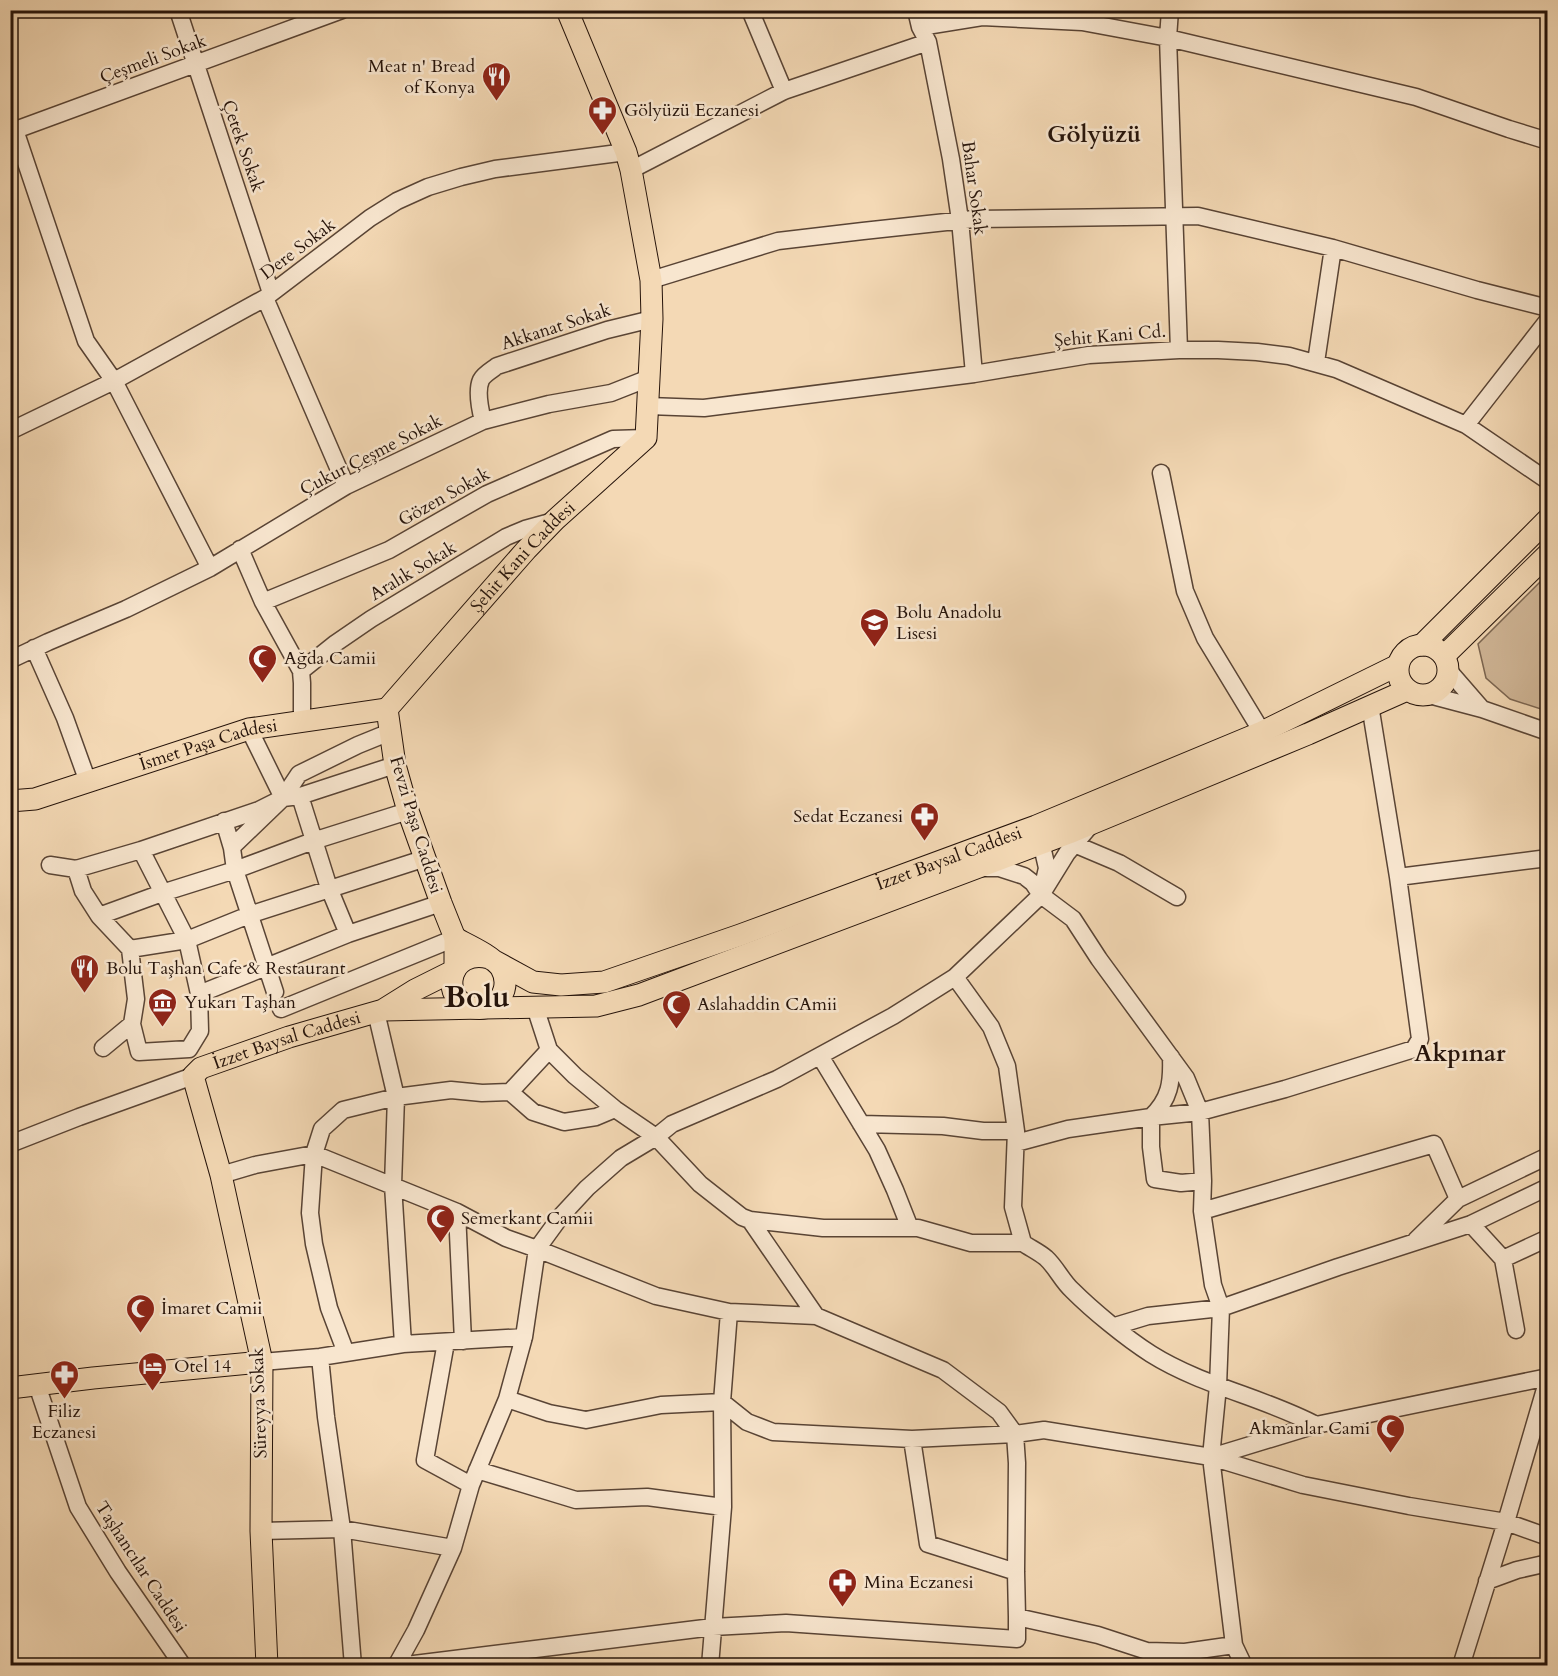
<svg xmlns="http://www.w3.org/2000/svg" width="1558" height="1676" viewBox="0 0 1558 1676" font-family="Cardo,serif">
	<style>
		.green { fill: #d1b798; stroke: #7b6551; stroke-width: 1.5 }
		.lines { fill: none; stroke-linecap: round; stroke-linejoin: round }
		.minor-casing { stroke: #594435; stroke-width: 19 }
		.major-casing { stroke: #25130a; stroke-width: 23 }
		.minor { stroke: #f8e6cf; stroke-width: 16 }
		.major { stroke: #f4d9b5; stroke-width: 21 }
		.labels { text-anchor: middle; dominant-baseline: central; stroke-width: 5; stroke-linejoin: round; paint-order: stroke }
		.street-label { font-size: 18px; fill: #25130a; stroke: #f8e6cf }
		.poi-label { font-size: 18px; fill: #25130a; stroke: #f8e6cf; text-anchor: start }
		.district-label { font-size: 24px; font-weight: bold; fill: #25130a; stroke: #f8e6cf }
		.town-label { font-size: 30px; font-weight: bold; fill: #25130a; stroke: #f8e6cf }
	</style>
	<rect width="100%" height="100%" fill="#f4d9b5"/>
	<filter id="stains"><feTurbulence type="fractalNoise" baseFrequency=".00333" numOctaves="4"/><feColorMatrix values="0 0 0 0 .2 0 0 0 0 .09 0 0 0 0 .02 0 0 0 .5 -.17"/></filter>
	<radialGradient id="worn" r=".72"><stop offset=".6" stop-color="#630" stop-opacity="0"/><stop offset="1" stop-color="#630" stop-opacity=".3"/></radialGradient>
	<!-- green -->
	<path class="green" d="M1547,575V711L1510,699L1486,678L1478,644Z"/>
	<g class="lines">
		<defs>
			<path id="minor" d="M178,10L271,293
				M750,10L784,91
				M916,10L920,27L928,42L951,159L960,220L974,374
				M1170,10L1168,38L1179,350
				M920,27L982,17L1082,22L1168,38L1416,97L1509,129L1548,141
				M15,130L86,341L114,381L210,568
				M10,132L342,10
				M631,170L784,91L928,42
				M651,280L778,241L863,231L974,219L1198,216L1333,248L1477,290L1548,308
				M265,298L346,486
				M1316,362L1333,248
				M648,406L704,408L974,374L1089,355L1179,350H1218L1257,352L1289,356L1336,369L1466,425L1548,481
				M483,421C480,409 476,391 481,380C484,374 492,370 497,366L607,330L652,319
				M1466,425L1548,320
				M10,431L114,381L265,298L370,218L397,201L428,187L461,177L495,169L626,152
				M1161,473L1185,591L1205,638L1262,732
				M240,549L263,602L301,671L302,683V722
				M263,602L389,550L487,494L613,439L646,438
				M34,648L65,718L88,782
				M10,660L48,642L126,609L210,568L346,486L483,421L549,404L611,393L649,378
				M301,671L336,643L371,619L506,537L525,529L554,521
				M1449,671L1482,709
				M1429,695L1482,709L1548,732
				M249,729L283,798
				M300,796L329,888L348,934
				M224,821L232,848L235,870L275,992
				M1039,833L1047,868L1043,886
				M1074,844L1119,863L1177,897
				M232,848V847L283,798L299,774L358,745L390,732
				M141,850L187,940L199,994
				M50,865L76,869L83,891L99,916L130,949L136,999L132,1024L103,1048
				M981,868H999L1024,876L1033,883L1041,895L1073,919L1099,959L1186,1078L1200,1112L1203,1181L1202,1211L1213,1285L1221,1308L1218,1386L1211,1457L1234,1645L1244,1666
				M76,869L141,850L259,810L283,798L300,796L395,765
				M1398,877L1548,858
				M99,916L162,893L235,870L313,841L408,811
				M130,949L187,940L249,915L426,858
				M955,977L991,1027L1007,1066L1016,1131L1013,1207L1023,1243C1030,1248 1039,1252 1046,1258C1056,1267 1062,1281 1072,1290C1093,1311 1126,1338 1151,1354C1202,1386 1263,1397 1316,1425
				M535,1007L549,1050L575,1076L615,1109L656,1137L700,1184L742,1217L750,1220L816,1316
				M281,1009L455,938
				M376,1012L396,1097L393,1185L403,1344
				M132,1024L139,1052L189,1049L200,1031L199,994L348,934L441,903
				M549,1050L510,1092L533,1112L564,1122L596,1117L615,1109
				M820,1056L877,1150L895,1190L910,1228
				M1151,1117L1200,1112L1285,1089L1414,1049L1420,1039L1398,877L1370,705
				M1151,1117C1170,1099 1172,1082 1171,1057
				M861,1124L943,1126L983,1131H1016
				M1016,1143L1068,1129L1151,1117V1147L1155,1179L1181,1183L1203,1181
				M10,1144L79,1117L193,1076
				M221,1175L255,1165L314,1154L457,1212L506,1238L537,1249L656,1296L729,1312L816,1316L943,1370L999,1412L1015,1434L1017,1463L1016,1572L1017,1617L1098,1635L1147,1651L1185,1652L1234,1645
				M1202,1211L1434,1144L1458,1199
				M457,1212L463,1341
				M750,1220L823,1228H918L971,1243H1023
				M1471,1224L1503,1259L1516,1330
				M1416,1240L1458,1199L1548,1156
				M1503,1259L1548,1238
				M1115,1326L1148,1316L1221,1308L1338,1267L1471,1224L1548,1187
				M446,1342L425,1460L471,1485
				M346,1353L329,1308L314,1244L310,1213L314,1154L322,1129L343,1110L396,1097L451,1090L482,1093L510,1092
				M320,1357L326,1417L342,1529L353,1666
				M262,1362L320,1357L403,1344L524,1337
				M37,1385L78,1507L118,1572L183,1666
				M507,1399L549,1413L586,1420L661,1405L722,1402L747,1422L773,1432L912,1439L1015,1434L1044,1430L1211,1457L1303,1485L1409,1506L1506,1522L1548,1537
				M912,1439L928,1544L1016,1572
				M1211,1457L1316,1425L1548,1377
				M477,1470L576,1500L647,1497L723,1507
				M261,1531L342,1529L453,1548
				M1487,1581L1517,1570L1548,1563
				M396,1666L416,1630L453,1548L471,1485L507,1399L524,1337L537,1249L561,1216L587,1188L621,1158L656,1137L672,1124L777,1079L893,1016L955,977L1041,895L1067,853L1089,827
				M398,1666L713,1627L786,1623L1017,1639V1617
				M710,1666L723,1507L722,1402L729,1312
				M1461,1666L1506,1522L1548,1379"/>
			<g id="major">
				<circle cx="1423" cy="670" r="25"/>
				<path d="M1422,645L1548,519"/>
				<path d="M1444,656L1548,554"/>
				<path id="s1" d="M387,709L526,550L555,520L646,438L652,319L651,280L631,170L626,152L567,10"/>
				<path id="s2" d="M10,801L35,799L249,729L387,709"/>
				<path id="s3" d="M455,938C468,945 493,956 501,968C505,975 506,983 504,990C495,1020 449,1011 452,980C454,961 472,953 489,958L533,982L561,985L604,982L740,935L1036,826L1262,732L1398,665"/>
				<path d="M384,1010L596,1006L639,995L1069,833L1308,734L1407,690"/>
				<path d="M10,1388L93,1378L262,1362"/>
				<path id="s4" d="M267,1666L261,1531L262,1362L221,1175L193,1076L201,1068L289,1037L383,1010L415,990L455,970V938L441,903L408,811L395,765L387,709"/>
			</g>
		</defs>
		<!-- minor casing -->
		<use href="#minor" class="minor-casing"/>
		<!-- major casing -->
		<use href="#major" class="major-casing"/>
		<!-- minor -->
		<use href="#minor" class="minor"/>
		<!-- major -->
		<use href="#major" class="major"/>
	</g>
	<!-- icons -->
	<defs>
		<symbol id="restaurant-pin" viewBox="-11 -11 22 30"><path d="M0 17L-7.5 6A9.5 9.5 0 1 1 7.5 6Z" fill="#8f2418" stroke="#f8e6cf"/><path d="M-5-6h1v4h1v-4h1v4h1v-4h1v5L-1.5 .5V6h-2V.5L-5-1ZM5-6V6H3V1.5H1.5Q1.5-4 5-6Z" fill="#fff"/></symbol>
		<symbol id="pharmacy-pin" viewBox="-11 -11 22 30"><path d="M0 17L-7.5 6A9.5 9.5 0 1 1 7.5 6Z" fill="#8f2418" stroke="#f8e6cf"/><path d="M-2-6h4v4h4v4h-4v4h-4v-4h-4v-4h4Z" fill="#fff"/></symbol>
		<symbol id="school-pin" viewBox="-11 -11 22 30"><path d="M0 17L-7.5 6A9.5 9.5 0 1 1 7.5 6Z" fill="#8f2418" stroke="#f8e6cf"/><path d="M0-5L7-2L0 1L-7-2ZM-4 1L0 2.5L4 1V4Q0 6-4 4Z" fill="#fff"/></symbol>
		<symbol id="mosque-pin" viewBox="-11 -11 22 30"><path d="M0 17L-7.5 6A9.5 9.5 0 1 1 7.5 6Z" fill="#8f2418" stroke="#f8e6cf"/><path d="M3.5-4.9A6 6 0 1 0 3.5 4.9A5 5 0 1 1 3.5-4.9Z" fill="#fff"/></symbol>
		<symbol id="museum-pin" viewBox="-11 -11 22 30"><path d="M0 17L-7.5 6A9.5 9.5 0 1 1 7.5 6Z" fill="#8f2418" stroke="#f8e6cf"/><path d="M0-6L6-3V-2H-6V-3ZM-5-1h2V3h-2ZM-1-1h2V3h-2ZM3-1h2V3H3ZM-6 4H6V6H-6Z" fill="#fff"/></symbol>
		<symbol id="hotel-pin" viewBox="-11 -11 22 30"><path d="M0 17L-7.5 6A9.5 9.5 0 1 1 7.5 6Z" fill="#8f2418" stroke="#f8e6cf"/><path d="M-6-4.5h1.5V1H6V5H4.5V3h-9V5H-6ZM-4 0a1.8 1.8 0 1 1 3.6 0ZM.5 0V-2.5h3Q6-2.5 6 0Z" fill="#fff"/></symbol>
	</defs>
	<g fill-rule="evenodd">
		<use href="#restaurant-pin" x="480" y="60" width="33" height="45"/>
		<use href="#pharmacy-pin" x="586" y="94" width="33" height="45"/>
		<use href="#school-pin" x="858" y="606" width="33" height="45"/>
		<use href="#mosque-pin" x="246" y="642" width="33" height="45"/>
		<use href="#pharmacy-pin" x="908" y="800" width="33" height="45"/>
		<use href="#restaurant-pin" x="68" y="952" width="33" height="45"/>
		<use href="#museum-pin" x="146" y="986" width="33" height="45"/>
		<use href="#mosque-pin" x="660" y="988" width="33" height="45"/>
		<use href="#mosque-pin" x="424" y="1202" width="33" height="45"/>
		<use href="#mosque-pin" x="124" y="1292" width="33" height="45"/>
		<use href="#hotel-pin" x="136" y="1350" width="33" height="45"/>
		<use href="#pharmacy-pin" x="48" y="1358" width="33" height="45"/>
		<use href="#mosque-pin" x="1374" y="1412" width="33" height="45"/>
		<use href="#pharmacy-pin" x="826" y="1566" width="33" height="45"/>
	</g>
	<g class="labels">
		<!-- street labels -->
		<g class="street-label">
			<text transform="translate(153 59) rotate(-20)">Çeşmeli Sokak</text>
			<text transform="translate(243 146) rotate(71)">Çetek Sokak</text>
			<text transform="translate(974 188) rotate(82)">Bahar Sokak</text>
			<text transform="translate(298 249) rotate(-37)">Dere Sokak</text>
			<text transform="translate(556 327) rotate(-18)">Akkanat Sokak</text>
			<text transform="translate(1110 336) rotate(-5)">Şehit Kani Cd.</text>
			<text transform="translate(371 455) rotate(-27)">Çukur Çeşme Sokak</text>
			<text transform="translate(444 497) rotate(-29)">Gözen Sokak</text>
			<text stroke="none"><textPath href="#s1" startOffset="204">Şehit Kani Caddesi</textPath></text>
			<text transform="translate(413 571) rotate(-31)">Aralık Sokak</text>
			<text stroke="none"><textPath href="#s2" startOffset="207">İsmet Paşa Caddesi</textPath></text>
			<text transform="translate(416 825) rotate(73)">Fevzi Paşa Caddesi</text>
			<text stroke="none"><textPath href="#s3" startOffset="693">İzzet Baysal Caddesi</textPath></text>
			<text stroke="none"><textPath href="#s4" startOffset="700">İzzet Baysal Caddesi</textPath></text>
			<text transform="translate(259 1403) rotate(-92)">Süreyya Sokak</text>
			<text transform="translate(141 1567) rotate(57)">Taşhancılar Caddesi</text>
		</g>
		<!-- poi labels -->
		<g class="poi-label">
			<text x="475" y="66" text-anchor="end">Meat n' Bread<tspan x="475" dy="21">of Konya</tspan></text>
			<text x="624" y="110">Gölyüzü Eczanesi</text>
			<text x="896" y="612">Bolu Anadolu<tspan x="896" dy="21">Lisesi</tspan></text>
			<text x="284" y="658">Ağda Camii</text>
			<text x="903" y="816" text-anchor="end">Sedat Eczanesi</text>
			<text x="106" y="968">Bolu Taşhan Cafe &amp; Restaurant</text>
			<text x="184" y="1002">Yukarı Taşhan</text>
			<text x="697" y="1004">Aslahaddin CAmii</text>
			<text x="461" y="1218">Semerkant Camii</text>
			<text x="161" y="1308">İmaret Camii</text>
			<text x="174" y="1366">Otel 14</text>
			<text x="64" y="1411" text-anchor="middle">Filiz<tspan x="64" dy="21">Eczanesi</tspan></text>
			<text x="1370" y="1428" text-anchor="end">Akmanlar Cami</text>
			<text x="864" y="1582">Mina Eczanesi</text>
		</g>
		<!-- district labels -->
		<g class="district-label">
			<text x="1094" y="134">Gölyüzü</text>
			<text x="1460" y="1053">Akpınar</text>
		</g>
		<!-- town labels -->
		<g class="town-label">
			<text x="477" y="997">Bolu</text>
		</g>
	</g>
	<!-- margin -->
	<rect width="1558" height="1676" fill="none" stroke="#f4d9b5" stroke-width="36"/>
	<rect x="12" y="12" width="1534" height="1652" fill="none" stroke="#25130a" stroke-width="3"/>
	<rect x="18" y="18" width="1522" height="1640" fill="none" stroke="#25130a" stroke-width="1.5"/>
	<rect width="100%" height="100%" filter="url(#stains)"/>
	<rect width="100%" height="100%" fill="url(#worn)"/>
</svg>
